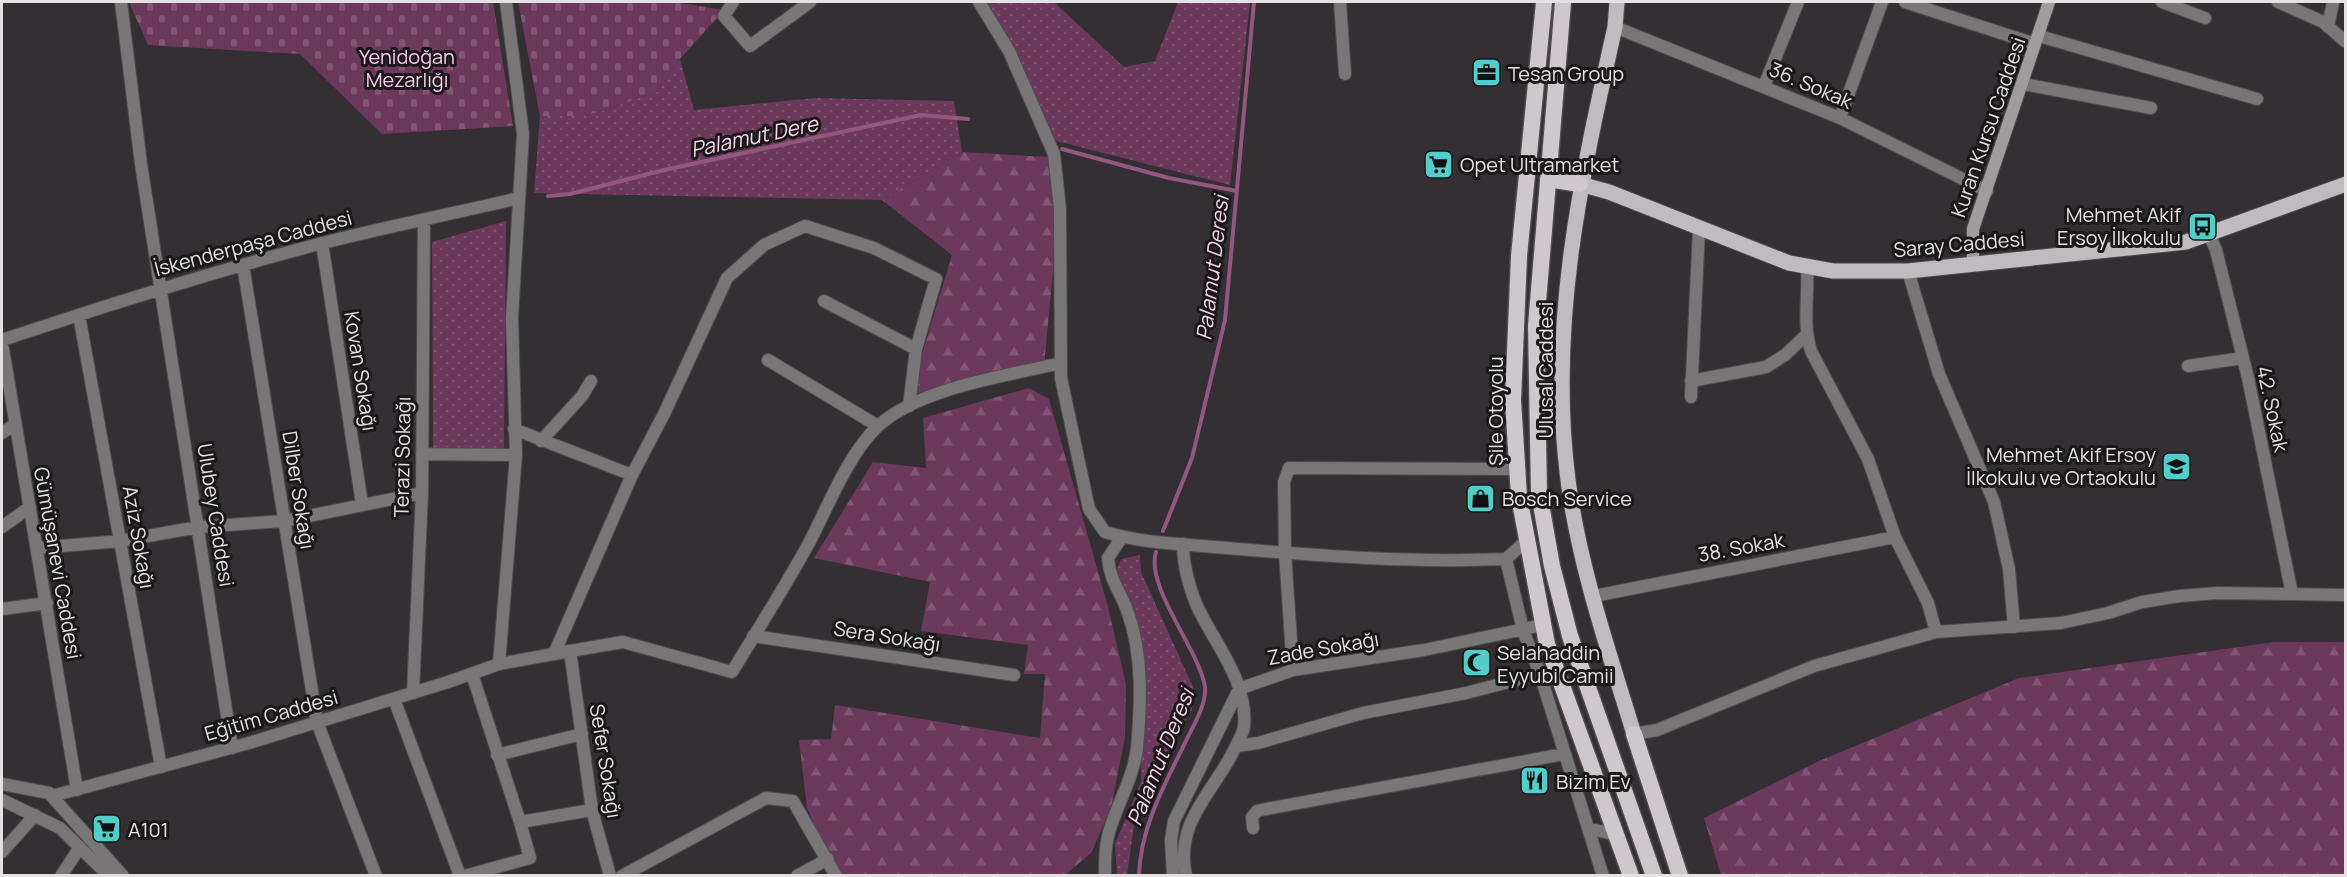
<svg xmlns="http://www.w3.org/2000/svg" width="2347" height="877" viewBox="0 0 2347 877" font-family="Manrope,sans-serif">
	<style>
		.grass { fill: url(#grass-dots) }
		.forest { fill: url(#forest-firs) }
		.cemetery { fill: url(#cemetery-stones) }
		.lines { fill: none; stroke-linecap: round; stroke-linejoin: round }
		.stream { stroke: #935780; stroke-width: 4 }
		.minor-casing { stroke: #504b4e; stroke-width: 14 }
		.tertiary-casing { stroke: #504b4e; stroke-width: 14 }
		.secondary-casing { stroke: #504b4e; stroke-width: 14 }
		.primary-casing { stroke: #504b4e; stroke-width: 17 }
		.trunk-casing { stroke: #504b4e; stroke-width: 19 }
		.minor { stroke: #787677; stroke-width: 12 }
		.tertiary { stroke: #787677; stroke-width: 12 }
		.secondary { stroke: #a19d9f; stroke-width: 12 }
		.primary { stroke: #c0bbbe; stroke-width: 15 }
		.trunk { stroke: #cec8cc; stroke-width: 16 }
		.labels { text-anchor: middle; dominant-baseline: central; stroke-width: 6; stroke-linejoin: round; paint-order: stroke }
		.park-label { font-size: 20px; fill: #fcc7e9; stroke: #1a1819 }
		.poi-label { font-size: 20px; fill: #e5e1e3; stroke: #1a1819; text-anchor: start }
		.street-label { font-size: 20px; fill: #e5e1e3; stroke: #1a1819 }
		.water-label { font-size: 21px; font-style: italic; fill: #f9d5ec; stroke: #1a1819 }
	</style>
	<defs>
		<pattern id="grass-dots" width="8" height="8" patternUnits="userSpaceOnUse" patternTransform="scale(1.5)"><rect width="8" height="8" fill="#6c395c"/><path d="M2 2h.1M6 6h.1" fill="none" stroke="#815573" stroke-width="1.8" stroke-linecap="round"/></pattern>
		<pattern id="forest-firs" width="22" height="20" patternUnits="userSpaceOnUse" patternTransform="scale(1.5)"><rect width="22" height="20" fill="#6c395c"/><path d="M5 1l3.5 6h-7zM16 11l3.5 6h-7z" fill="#815573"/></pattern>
		<pattern id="cemetery-stones" width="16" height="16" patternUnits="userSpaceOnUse" patternTransform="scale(1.5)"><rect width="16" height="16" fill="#6c395c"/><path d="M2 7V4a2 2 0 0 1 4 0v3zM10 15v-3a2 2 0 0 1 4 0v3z" fill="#815573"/></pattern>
	</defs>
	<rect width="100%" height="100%" fill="#342f32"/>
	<!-- grass -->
	<path class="grass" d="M977,2H1054L1124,67L1155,61L1178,2H1250L1230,185L1052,140Z
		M680,59L694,110L815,98L954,101L962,152L882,200L534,193L540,116H586L657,92Z
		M506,221L504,452L433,449L432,242Z
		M1140,555L1141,572L1193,687L1192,709L1136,811L1127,875H1117L1115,844L1141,782L1143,645L1116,572L1121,559Z"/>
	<!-- forest -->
	<path class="forest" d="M962,152L1047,157L1060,197L1044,366L1027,377L910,394L952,255L882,200Z
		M1029,388L1049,399L1108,607L1126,684L1125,737L1111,808L1091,853L1065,875H836L807,808L799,740L831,739L835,705L1040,738L1045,674H1024L1028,645L921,631L930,582L814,558L873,462L926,468L923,418Z
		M2274,642H2345V875H1721L1704,818L1819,761L2019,678Z"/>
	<!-- cemetery -->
	<path class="cemetery" d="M129,2H493L513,126L382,134L300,54L148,45Z
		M518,2H675L724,10L680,59L657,92L586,116H540Z"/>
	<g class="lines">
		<!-- stream -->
		<path class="stream" d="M1062,149L1169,178L1237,191
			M548,196L570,194L664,170L921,115L968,119
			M1163,531L1192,458L1225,320L1254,2
			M1139,876C1140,828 1165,784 1185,743C1192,728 1207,704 1205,687C1200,651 1145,587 1156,552"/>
		<defs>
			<path id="minor" d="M121,2L141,164L232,748
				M733,2L724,16L750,46L810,2
				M1340,2L1345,74
				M1905,2L2035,44
				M2162,2L2205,18
				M2278,2L2323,22L2346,42
				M1615,27L1840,118L1987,191
				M2328,27L2333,2
				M2039,36L2257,99
				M2023,84L2151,108
				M1764,86L1798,2
				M1840,118L1882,2
				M2209,235L2216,250L2248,378L2292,594
				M322,243L362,504
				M243,265L317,722L376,876
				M1807,266C1809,295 1802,323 1811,351L1868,459L1895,537L1928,603L1936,632
				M1908,271L1939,374L1994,502L2009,569L2014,627
				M824,301L916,349
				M79,315L161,767
				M2,340C107,305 212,272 319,244C385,227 452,214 519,198
				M2,343L77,790
				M768,360L878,426
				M2188,366L2243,358
				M1691,381L1766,367L1785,355L1806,335
				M1691,397L1699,229
				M514,429L632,475
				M2,433L14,425
				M541,441L582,396L591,381
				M422,454L516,455
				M2,527L30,507
				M1183,544C1183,564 1190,592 1199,610C1217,647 1248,682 1244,727C1243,734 1238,741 1235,748C1215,791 1174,821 1186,876
				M38,548L120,541L198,527L284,521L422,493
				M1506,559L1523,630L1540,674L1603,876
				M1594,596L1895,537
				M2,609L47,603
				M753,636L1014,675
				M570,651L592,810L610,876
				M554,654L632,475L664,414L727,278L764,245L805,226L874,248L936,279L916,349L909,406
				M499,664L516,455L512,318L523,134L506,2
				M1293,670L1285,553L1284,482L1289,468L1516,469
				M472,674L520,822L592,810
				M413,693L422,493L424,221
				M394,699L460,876
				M1634,734L1657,730L1814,666L1936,632L2061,623L2108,613L2142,602L2180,596L2217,593L2346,595
				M1236,746L1258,743L1363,713L1466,693L1547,672
				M497,755L582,734
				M1253,828L1252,817L1257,811L1266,809L1564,754
				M1588,828L1616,835
				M2,852L35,815
				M61,876L80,847
				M464,876L530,858L520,822
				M622,876L766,798L793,801L836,876
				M797,876L828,859
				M1105,876C1105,859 1105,842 1111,826C1119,801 1134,775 1137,748C1141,704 1143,655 1128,613C1121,591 1110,583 1108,558L1122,537
				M1173,876L1171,840L1174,821L1239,689L1293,670L1424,650L1543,625"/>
			<path id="tertiary" d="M979,2L1009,51L1054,154L1060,209L1061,378L1089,509L1105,532C1144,544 1187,544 1227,548C1319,556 1413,563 1506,559L1526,541
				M2,784L49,793L123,876
				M52,796L249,743L448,682L499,664L570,651L623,642L732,672C758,629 785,587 809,543C828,507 848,454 878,426C921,387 1007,376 1061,363
				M2,800L60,828L109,876"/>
			<path id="secondary" d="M1973,265V229L2049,2"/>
			<path id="primary" d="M1617,2L1615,27C1581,178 1548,325 1568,480C1579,566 1609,652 1634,734
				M1580,184L1609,192L1789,263L1833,271H1908L2186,242L2346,184"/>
			<path id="trunk" d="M1544,2L1519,256L1513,400L1519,497L1547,644L1631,876
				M1563,2L1536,326L1539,493L1552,566L1570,636L1654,876
				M1548,179L1580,184
				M1634,734L1680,876"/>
		</defs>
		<!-- minor casing -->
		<use href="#minor" class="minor-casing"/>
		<!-- tertiary casing -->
		<use href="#tertiary" class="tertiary-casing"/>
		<!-- secondary casing -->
		<use href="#secondary" class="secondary-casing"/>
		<!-- primary casing -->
		<use href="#primary" class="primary-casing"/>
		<!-- trunk casing -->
		<use href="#trunk" class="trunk-casing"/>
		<!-- minor -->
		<use href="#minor" class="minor"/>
		<!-- tertiary -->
		<use href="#tertiary" class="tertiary"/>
		<!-- secondary -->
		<use href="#secondary" class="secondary"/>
		<!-- primary -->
		<use href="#primary" class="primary"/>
		<!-- trunk -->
		<use href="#trunk" class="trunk"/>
	</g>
	<!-- icons -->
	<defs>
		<symbol id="office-square" viewBox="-11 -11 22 22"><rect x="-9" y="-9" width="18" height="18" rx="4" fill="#53cdc9" stroke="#1a1819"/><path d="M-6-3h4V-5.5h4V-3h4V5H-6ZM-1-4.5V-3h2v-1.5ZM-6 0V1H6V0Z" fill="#111"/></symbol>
		<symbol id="supermarket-square" viewBox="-11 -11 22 22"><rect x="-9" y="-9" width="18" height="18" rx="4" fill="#53cdc9" stroke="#1a1819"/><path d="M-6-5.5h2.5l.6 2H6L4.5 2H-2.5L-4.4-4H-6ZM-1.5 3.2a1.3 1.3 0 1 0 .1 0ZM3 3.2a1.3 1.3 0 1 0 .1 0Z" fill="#111"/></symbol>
		<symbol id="bus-square" viewBox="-11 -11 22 22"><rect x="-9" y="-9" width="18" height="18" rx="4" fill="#53cdc9" stroke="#1a1819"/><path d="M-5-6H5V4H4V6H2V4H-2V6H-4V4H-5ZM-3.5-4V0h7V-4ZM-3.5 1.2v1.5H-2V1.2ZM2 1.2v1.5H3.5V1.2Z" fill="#111"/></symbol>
		<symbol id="school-square" viewBox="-11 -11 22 22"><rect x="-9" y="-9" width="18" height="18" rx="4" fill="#53cdc9" stroke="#1a1819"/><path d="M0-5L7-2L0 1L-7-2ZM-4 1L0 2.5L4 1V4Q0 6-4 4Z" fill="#111"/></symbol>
		<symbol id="shop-square" viewBox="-11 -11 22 22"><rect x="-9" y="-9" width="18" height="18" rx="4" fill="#53cdc9" stroke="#1a1819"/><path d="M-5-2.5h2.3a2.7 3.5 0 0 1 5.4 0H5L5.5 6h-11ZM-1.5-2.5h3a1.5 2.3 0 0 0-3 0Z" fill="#111"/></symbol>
		<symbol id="mosque-square" viewBox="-11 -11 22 22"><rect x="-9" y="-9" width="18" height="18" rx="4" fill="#53cdc9" stroke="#1a1819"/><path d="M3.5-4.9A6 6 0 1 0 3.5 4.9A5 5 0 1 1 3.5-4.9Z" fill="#111"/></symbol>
		<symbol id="restaurant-square" viewBox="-11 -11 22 22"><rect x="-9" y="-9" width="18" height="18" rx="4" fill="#53cdc9" stroke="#1a1819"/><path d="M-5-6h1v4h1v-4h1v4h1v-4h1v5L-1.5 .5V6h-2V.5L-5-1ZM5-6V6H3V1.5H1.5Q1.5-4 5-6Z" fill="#111"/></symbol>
	</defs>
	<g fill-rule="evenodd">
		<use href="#office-square" x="1470" y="56" width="33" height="33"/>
		<use href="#supermarket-square" x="1422" y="148" width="33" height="33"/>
		<use href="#bus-square" x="2186" y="210" width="33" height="33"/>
		<use href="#school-square" x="2160" y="450" width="33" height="33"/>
		<use href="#shop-square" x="1464" y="482" width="33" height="33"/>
		<use href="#mosque-square" x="1460" y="646" width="33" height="33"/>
		<use href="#restaurant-square" x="1518" y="764" width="33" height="33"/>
		<use href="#supermarket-square" x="90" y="812" width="33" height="33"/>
	</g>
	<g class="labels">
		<!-- park labels -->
		<g class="park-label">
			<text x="407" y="56">Yenidoğan<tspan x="407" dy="23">Mezarlığı</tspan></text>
		</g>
		<!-- poi labels -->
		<g class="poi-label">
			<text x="1508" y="73">Tesan Group</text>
			<text x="1460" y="164">Opet Ultramarket</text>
			<text x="2181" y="214" text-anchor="end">Mehmet Akif<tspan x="2181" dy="23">Ersoy İlkokulu</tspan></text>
			<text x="2156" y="454" text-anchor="end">Mehmet Akif Ersoy<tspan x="2156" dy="23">İlkokulu ve Ortaokulu</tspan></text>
			<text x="1502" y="498">Bosch Service</text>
			<text x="1497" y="652">Selahaddin<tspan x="1497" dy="23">Eyyubi Camii</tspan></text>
			<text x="1556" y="781">Bizim Ev</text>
			<text x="128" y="829">A101</text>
		</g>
		<!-- street labels -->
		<g class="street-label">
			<text transform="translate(1811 85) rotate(23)">36. Sokak</text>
			<text transform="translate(1988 127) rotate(-71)">Kuran Kursu Caddesi</text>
			<text transform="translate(253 243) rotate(-15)">İskenderpaşa Caddesi</text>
			<text transform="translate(1959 244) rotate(-5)">Saray Caddesi</text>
			<text transform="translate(1545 370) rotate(-90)">Ulusal Caddesi</text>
			<text transform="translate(361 371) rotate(81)">Kovan Sokağı</text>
			<text transform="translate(2273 409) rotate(78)">42. Sokak</text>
			<text transform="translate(1495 411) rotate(-90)">Şile Otoyolu</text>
			<text transform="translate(402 457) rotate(-89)">Terazi Sokağı</text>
			<text transform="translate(299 490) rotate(81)">Dilber Sokağı</text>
			<text transform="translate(216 515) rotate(81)">Ulubey Caddesi</text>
			<text transform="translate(139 537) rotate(80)">Aziz Sokağı</text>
			<text transform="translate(1741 547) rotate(-10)">38. Sokak</text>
			<text transform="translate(58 563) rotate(80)">Gümüşanevi Caddesi</text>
			<text transform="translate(887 636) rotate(9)">Sera Sokağı</text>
			<text transform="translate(1323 648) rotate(-10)">Zade Sokağı</text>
			<text transform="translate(271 715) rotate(-16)">Eğitim Caddesi</text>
			<text transform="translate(606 761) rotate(81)">Sefer Sokağı</text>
		</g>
		<!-- water labels -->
		<g class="water-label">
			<text transform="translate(754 136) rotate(-12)">Palamut Dere</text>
			<text transform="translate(1212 268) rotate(-83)">Palamut Deresi</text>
			<text transform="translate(1160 757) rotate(-68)">Palamut Deresi</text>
		</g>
	</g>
	<!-- border -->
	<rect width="2347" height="877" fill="none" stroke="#e5e1e3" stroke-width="6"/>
</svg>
